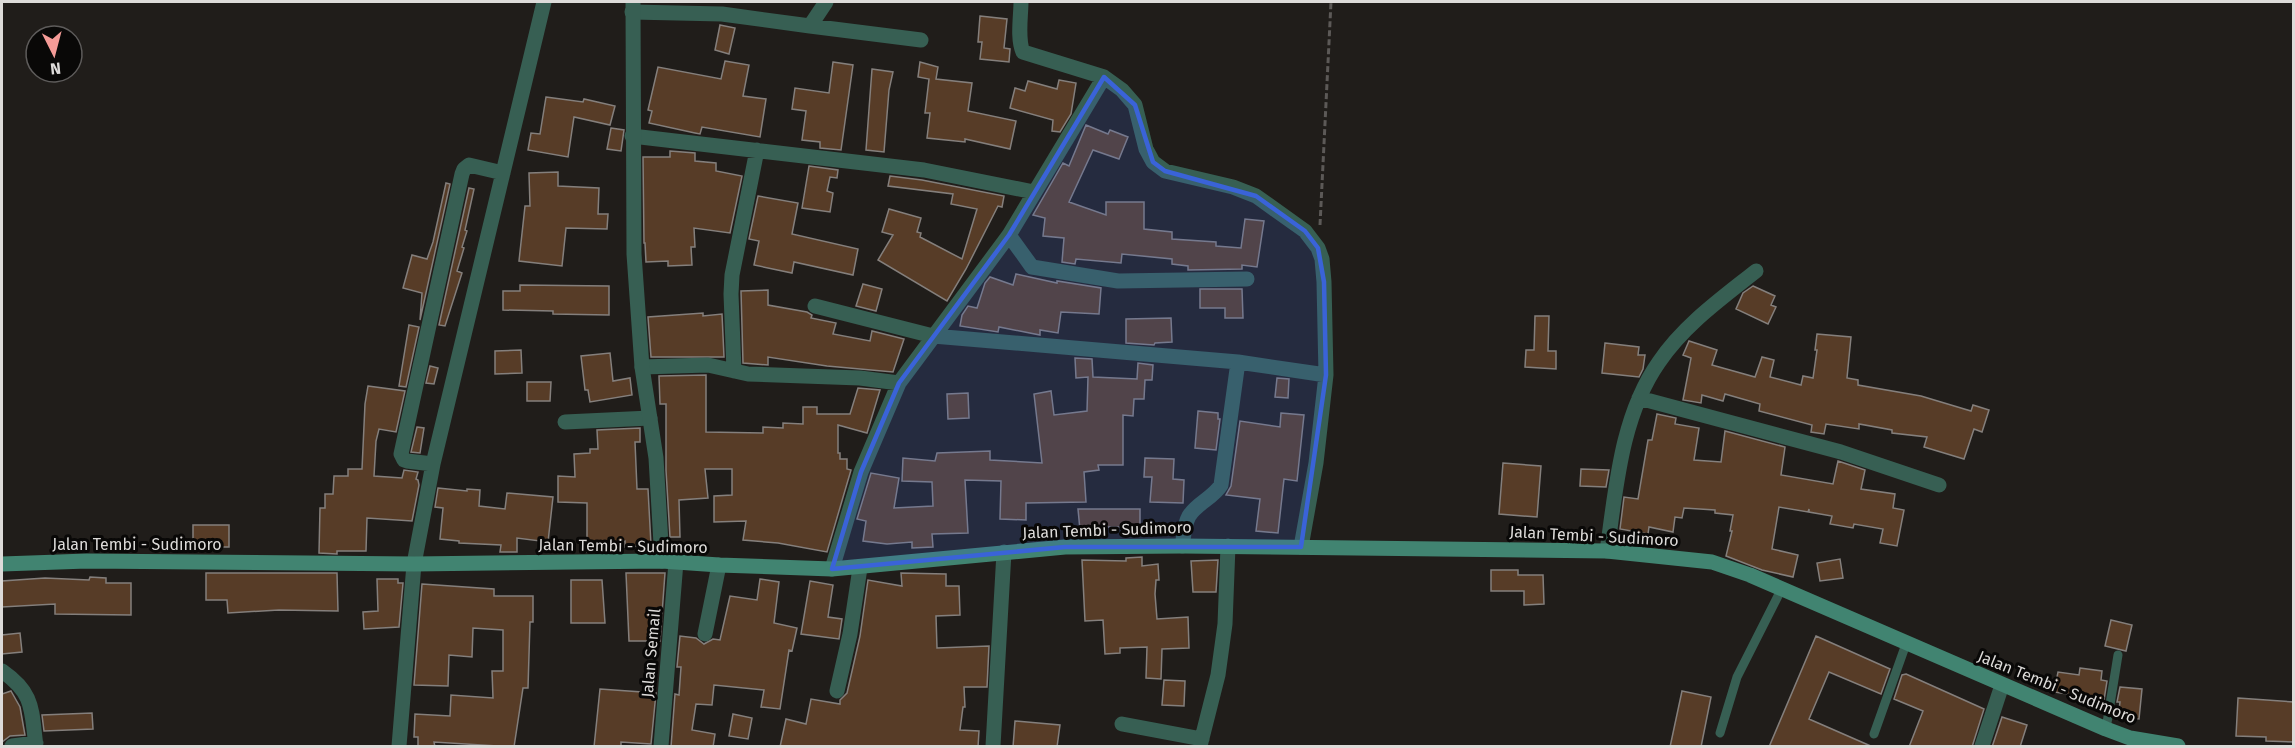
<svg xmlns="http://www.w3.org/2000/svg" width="2295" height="748" viewBox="0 0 2295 748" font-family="'Fira Sans',sans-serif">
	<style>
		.building { fill: #573c27; stroke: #847f7c; stroke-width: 1.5 }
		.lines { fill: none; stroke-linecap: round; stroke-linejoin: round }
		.path { stroke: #5c5957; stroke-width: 3; stroke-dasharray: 6 3; stroke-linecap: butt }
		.service { stroke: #375f53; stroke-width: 9 }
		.minor { stroke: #375f53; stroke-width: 15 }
		.tertiary { stroke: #375f53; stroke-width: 15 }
		.secondary { stroke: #418471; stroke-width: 15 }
		.marked { fill: #3a63d8; fill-opacity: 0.2; stroke: #3a63d8; stroke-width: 4.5; stroke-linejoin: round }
		.labels { text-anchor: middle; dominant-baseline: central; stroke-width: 6; stroke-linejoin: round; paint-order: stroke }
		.street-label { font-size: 16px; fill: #dddbd9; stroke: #090807 }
	</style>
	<rect width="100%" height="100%" fill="#201d1a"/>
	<!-- building -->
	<path class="building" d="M980,16L1007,19L1004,48L1010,49L1009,62L980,59L982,42H978Z
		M720,25L735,28L729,54L715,50Z
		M725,61L749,65L743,96L766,99L760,137L702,127L700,134L695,133L649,123L652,111L648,110L658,67L721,79Z
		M833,62L853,65L841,150L820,148V142L802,140L806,111L792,109L795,88L829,93Z
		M920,62L938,67L936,79L972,83L968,111L1016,121L1010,149L965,139V142L927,138L930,113H925L929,79L918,77Z
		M872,69L893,72L889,90L884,152L866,150Z
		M1059,80L1076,83L1071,114L1060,132L1052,131L1053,120L1010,108L1015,88L1025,91L1028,81L1057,89Z
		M546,97L583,102L584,99L615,106L610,125L574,117L568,157L528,150L531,133L540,134Z
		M1086,125L1108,134L1110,130L1128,137L1119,159L1093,150L1069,202L1106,215V202H1144V229L1172,232V239L1216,242V246L1241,248L1245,219L1264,221L1257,267L1242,265V269L1188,270V266L1172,264V259L1122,254L1121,263L1076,259L1075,264L1062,262L1064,238L1043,236L1045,218L1033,215L1063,163L1069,166Z
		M611,128L624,130L621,151L607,149Z
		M670,151L695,153V161L716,163V171L742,176L730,233L694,228L695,247H691L692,265L668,266V261L646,262L645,243H644L643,157H670Z
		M809,166L838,170L837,178L830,177L827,191L833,193L830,212L802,208Z
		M558,172V186L599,188L598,214H608L607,229L566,228L562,266L519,261L525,206H530L529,173Z
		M890,176L922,180L1004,196L1002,207L998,206L966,269L947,301L878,260L893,235L882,232L889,209L921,218L917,232L921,233L920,237L962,259L977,209L951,204L953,194L888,186Z
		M446,183L450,184L420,320L422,293L403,288L412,255L427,259L433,242Z
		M469,188L474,189L465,230L467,231L462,247L464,248L457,271L462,273L445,326L439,325Z
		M758,196L798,203L792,234L858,249L853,275L794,262L792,273L754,265L759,241L749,239Z
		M1016,274L1057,283V281L1101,288L1099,314L1061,312L1058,333L1040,330V335L999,327L998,332L960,326L962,315L968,306L977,308L985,283L990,277L1013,285Z
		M863,284L882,289L876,311L856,306Z
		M520,285L609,286V315L553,314V311L503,310V291H520Z
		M1753,286L1775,296L1771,305L1776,307L1768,324L1736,309L1743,293Z
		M1200,289H1242L1243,318H1225V308H1200Z
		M768,290V305L807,312L812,315L811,318L836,323L833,334L870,341L872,331L904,339L893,372L827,366L768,357V365L743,363L741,291Z
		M703,313V316L722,314L724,357H651L648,317Z
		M1535,316H1549L1548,351H1556V369L1525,367L1526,350H1534Z
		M1171,318L1172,342L1155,343L1154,345L1126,343V319Z
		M409,325L419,327L406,387L399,386Z
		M1817,334L1851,337L1847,378L1858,380V385L1921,396L1971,411L1973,405L1989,410L1982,432L1974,429L1964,459L1924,447L1927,437L1892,433V430L1859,424V429L1826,424L1824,434L1811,432L1812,425L1759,411L1760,404L1725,394L1723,401L1702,395L1701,403L1683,400L1691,358L1683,355L1689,341L1717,350L1712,365L1755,377L1762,357L1774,360L1770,377L1801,385L1803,376L1813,378L1817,350H1815Z
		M1605,343L1639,347L1638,355H1645L1643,369L1639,377L1602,373Z
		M521,350L522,373L495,374V351Z
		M610,353L613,381L630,378L632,395L590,402L588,390H585L581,356Z
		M1075,358L1092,359L1093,377L1137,379L1138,363L1153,365L1152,380H1145L1144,399H1134L1133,416L1123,415V465H1098L1099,470L1084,472L1086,502L1026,503V520L1000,519L1001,481L965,480L968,533L932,534L933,547L912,548V542L887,544L863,541L866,521L857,519L871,473L899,478L894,508L933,506L932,482L902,481L903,458L935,461L937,453L990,451V460L1042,463L1034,394L1051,391L1054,415L1087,411L1088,377L1076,378Z
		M430,366L438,368L434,384L426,383Z
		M706,375V432L763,433V427L783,428V423L803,424V407H817V414H850L858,388L880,390L867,433L838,425V453H840V459H847V469L851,470L827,552L778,543L743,540L746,521L714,522V496L732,495V469H705L708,498L679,500L680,537H670L666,470V404H660L659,376Z
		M1277,378L1289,379L1288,398L1275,397Z
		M527,382H551L550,401H527Z
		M368,386L405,391L396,432L379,429L376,441L374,476L402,478L404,470L418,472L416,479L418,480L419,485L412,521L367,518L366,551H337V554L319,553L320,508H325V494H333L334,476H348V469H362L365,404Z
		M968,393L969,418L948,419L947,394Z
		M1198,411L1218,413V419H1220L1216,450L1195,448Z
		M1281,413L1304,415L1297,481L1284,479L1278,533L1256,531L1260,499L1226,495L1231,486L1240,421L1280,427Z
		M1657,414L1676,418L1675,424L1699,428L1694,460L1721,462L1725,431L1785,447L1781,475L1833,484L1838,461L1865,470L1861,489L1895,494L1893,508L1904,510L1897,546L1880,543L1883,529L1854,524L1853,528L1830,524L1832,516L1809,512V509L1808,512L1779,507L1772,549L1798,555L1793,577L1762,570L1726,556L1732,531H1730L1733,515L1715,513V510L1684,508L1682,518L1675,517L1673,532L1649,527L1648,534L1620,529L1624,497L1638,499L1648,440H1652Z
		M417,427L424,428L420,453L411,452Z
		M640,428V442H635L637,489H648L651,545L625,547V541L600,543V552H587V503L558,502V476L575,477L574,454L590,453V449H598L597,430Z
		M1145,458L1174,459L1173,479L1184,480L1183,503L1150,502L1152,477H1144Z
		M1503,463L1541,466L1537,517L1499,514Z
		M1581,469L1609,470L1606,487L1580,486Z
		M438,488L467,491V489L480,490L479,506L505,509L507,493L553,497L548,542L517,538V552H500L501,545L459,543V541L440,539L443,508L435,507Z
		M1078,509H1140V527H1095V529L1080,530Z
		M193,525H229V547H193Z
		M1142,557V566L1158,564L1159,580H1156L1155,594L1157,619L1188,617L1189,648L1162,649L1161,679L1146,678L1147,647L1120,648V653L1105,654L1103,620L1085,621L1082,560L1126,561V558Z
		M1840,559L1843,578L1820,581L1817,563Z
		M1218,560L1216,592H1193L1191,561Z
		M1491,570H1518V575H1543L1544,604L1524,605V591H1491Z
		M206,573H337L338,611L279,610L228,613L227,600H206Z
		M626,573H665L660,641H629Z
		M901,573L946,574V586H959L960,615L936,616L937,648L989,646L987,687H964L965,707H963L960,730L979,731L978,747H780L786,719L806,724L811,699L840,704V700L847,693L860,636L868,580L902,586Z
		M90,577L106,578V583H131V615L55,614V604L2,607V581L45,578L89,580Z
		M377,579H398V583H403L399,627L364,629L363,612L378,611Z
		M760,579L779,582L774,623L797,628L792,651L789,650L780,709L761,707L764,690L714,685L712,705L696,704L692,730L715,734L713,747H671L675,694L679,695L681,667H677L680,636L696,638L704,644L713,639L720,640L730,596L757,600Z
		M571,580H602L605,623H571Z
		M810,581L833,585L828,617L842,619L839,639L801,634Z
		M422,584L494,589V596H533V622H530L528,688H523L514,747L434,742L435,747H418V737H414L415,714L450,716L451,695L493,698L492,671H503V630L473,628L472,657L449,655L448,686L414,685Z
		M2111,620L2132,625L2126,651L2105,646Z
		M20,633L22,652L2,654V635Z
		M1816,636L1890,669L1881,694L1829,672L1809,719L1873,747H1769Z
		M2080,668L2102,671L2101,680L2107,681L2104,700L2054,692L2058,672L2079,675Z
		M1906,674L1984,709L1972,747H1909L1923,711L1894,699L1902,675Z
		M1164,680L1185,681L1184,706L1162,705Z
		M2120,687L2142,689L2139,719L2118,717L2120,702H2117Z
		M600,689L656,693L651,744L621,742V747H594Z
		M11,691L20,707L25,735L10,736L2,742V694Z
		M1682,691L1711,697L1701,747H1670Z
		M2238,698L2294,702V742L2266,741V737L2236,736Z
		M92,713L93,729L44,731L42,715Z
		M733,714L752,718L748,739L729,736Z
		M2002,717L2027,725L2020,747H1992Z
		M1015,721L1060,725L1057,747H1013Z"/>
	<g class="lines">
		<!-- path -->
		<path class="path" d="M1320,225L1331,2"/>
		<!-- service -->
		<path class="service" d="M2106,729L2118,655
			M1720,733L1737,677L1782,588
			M1874,734L1906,644"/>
		<!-- minor -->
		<path class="minor" d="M1021,2C1021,16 1017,39 1023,52L1104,77L1122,90L1135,105L1146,149L1153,162L1165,171L1233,187L1256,196L1305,231L1318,248L1322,259L1324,282L1326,375L1316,463L1301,547
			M632,12L722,14L810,26L826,2
			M810,26L921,40
			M632,136L924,170L1034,192
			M1009,235L1032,267L1118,281L1247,279
			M815,306L933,336L1238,362L1326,375
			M642,367L708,365L748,374L860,378L899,383
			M734,371L731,294L732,275L757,150
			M1639,398L1841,452L1939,485
			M565,422L650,418
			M433,464L407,461L404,460L401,454L462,174L464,169L469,165L503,173
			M1182,546C1184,536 1184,525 1189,516C1197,503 1213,498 1221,485L1238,362
			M1607,551C1616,488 1621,416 1659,362C1684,325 1722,298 1756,271
			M832,569L861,472L899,383L1009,235L1104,77
			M705,634L719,565
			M2,671C35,694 31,710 36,746
			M837,691L850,634L860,568
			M1122,724L1202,739
			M12,746L36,743
			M399,746L414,564L433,464L544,2
			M661,746L676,562
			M993,746L1004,552
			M1200,746L1218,675L1225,624L1228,546
			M1982,746L2002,685"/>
		<!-- tertiary -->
		<path class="tertiary" d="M633,2L634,254L642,367L656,458L662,561"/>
		<!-- secondary -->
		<path class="secondary" d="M2,564L87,561L414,564L662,561L719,565L832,569L1065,547L1182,546L1607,551L1712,562L1750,575L2106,729L2130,738L2178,746"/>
	</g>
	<!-- marked area -->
	<path class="marked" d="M1104,77L1135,105L1153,162L1165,171L1256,196L1305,231L1318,248L1324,282L1326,375L1301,547H1065L832,569L861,472L899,383L1009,235Z"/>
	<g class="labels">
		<!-- street labels -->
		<g class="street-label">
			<text transform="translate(1107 530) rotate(-2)">Jalan Tembi - Sudimoro</text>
			<text transform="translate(1594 536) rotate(3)">Jalan Tembi - Sudimoro</text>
			<text x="137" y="544">Jalan Tembi - Sudimoro</text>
			<text transform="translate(623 546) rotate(1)">Jalan Tembi - Sudimoro</text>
			<text transform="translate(651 653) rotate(-85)">Jalan Semail</text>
			<text transform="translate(2057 687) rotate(22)">Jalan Tembi - Sudimoro</text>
		</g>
	</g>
	<!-- border -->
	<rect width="2295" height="748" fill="none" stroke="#dddbd9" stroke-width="6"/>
	<!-- north arrow -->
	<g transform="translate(54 54) rotate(174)"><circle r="28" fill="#090807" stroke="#5e5c5b" stroke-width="1.5"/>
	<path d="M0-4.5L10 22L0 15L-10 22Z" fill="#f59b97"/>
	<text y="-9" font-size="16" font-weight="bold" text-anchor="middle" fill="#dddbd9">N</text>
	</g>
</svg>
